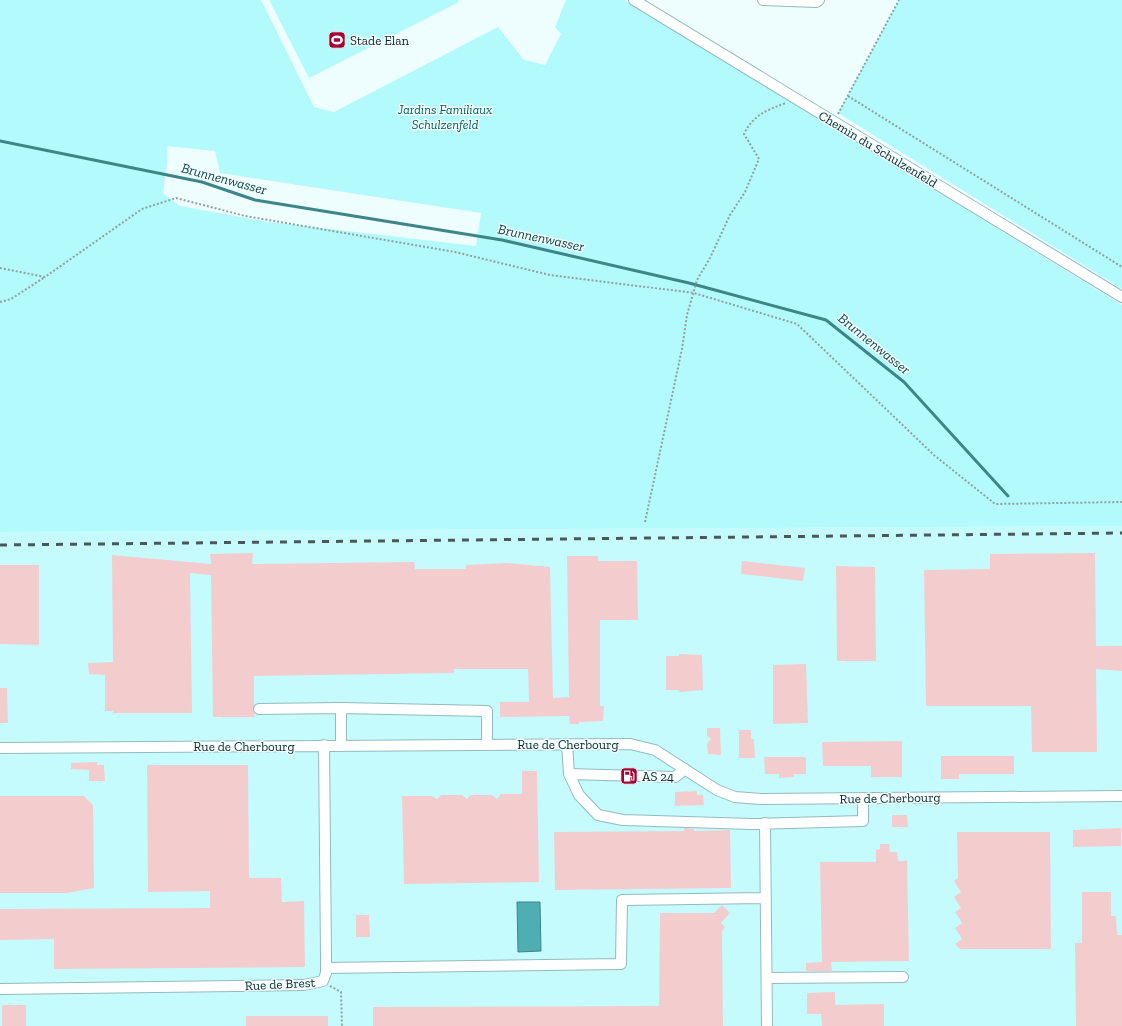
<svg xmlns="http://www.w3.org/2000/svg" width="1122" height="1026" viewBox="0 0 1122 1026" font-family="'Zilla Slab',serif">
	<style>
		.built { fill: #c6fbfd }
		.green { fill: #b3fafc; fill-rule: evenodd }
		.water { fill: #4faeb2; stroke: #3e8588 }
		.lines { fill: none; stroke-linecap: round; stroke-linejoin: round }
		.stream { stroke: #3e8588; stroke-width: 3 }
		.building { fill: #f3cdce }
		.minor-casing { stroke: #92bbbc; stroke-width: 12 }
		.path { stroke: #90a0a0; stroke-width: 2; stroke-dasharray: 2 2; stroke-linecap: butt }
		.minor { stroke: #fff; stroke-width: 10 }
		.rail { stroke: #495959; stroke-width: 3; stroke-dasharray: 7 7; stroke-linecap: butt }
		.labels { text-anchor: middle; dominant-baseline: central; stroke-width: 3; stroke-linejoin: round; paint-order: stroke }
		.poi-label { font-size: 13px; fill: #152525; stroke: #eefeff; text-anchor: start }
		.park-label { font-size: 13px; font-style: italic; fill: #055c5f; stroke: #eefeff }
		.street-label { font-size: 13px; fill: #152525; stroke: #eefeff }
		.water-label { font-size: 14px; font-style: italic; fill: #0f3c3e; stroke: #eefeff }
	</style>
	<rect width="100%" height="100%" fill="#eefeff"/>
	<!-- built -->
	<path class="built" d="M1122,526V1026H0V532Z"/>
	<!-- green -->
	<path class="green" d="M0,0H261L314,107L334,112L498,27L524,60L545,65L561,34L555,27L566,0H624L1122,305V526L0,532ZM167,146L215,151L220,173L481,213L476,246L269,222L180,206L163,193L167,163Z
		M269,0H458L459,2L309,78Z
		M899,0H1122V289L838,113Z"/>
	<!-- water -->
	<path class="water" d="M517,902H540L541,951L518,952Z"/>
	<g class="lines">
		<!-- stream -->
		<path class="stream" d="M0,141L202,182L255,200L502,240L689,283L826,320L904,382L1008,496"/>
	</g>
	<!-- building -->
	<path class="building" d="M253,553L252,564L414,562L415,569H466V565L507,563L550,567L553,698L569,697L567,556H598V561H637L638,620H600V706H604L603,721L579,722V724H570L569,716L500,717V702H529L528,669H454V673L254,676V705L253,709L255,717H213L211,575L190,573L192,713H113V711H105V675L89,674L88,663L113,662L112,555L211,564L210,554Z
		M1095,553L1096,646H1122V671L1096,669L1097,752H1032L1031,706H926L924,570L990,569V554Z
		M742,561L805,568L803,581L741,574Z
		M0,565H39V645L0,644Z
		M836,566L875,567L876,661H837Z
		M679,654L702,655L703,690L680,692L678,690H666V656H679Z
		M806,664L808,723L773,724V665Z
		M0,688H7L8,723H0Z
		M707,728H720L721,755L708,754L707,744L711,739L707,736Z
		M739,730H751V739H754L755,758H739Z
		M902,741V777H871V766H823L822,742Z
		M941,756H1014V774H959V779H941Z
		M764,757H806V774H794V777L779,778V774H765Z
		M97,762V765H104L105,781H89V770L71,769V763Z
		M147,765H248L249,878H281L282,902L304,901L305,967L54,969V939L0,940V909L210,908V891L148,892Z
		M522,771H537L539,882L404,884L402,796H432L437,799L441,795H462L467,799L471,795H492L497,799L501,794H522Z
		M697,791V795H703L704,805L675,806V792Z
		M0,796H84L93,805L94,888L67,893H0Z
		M892,815H907L908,827H892Z
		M684,828L694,829V831L730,830L731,888L555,890L554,832L684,831Z
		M1121,828V846L1073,847V830Z
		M957,832H1050L1051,949H960L955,944L962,939L955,928L962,923L955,912L961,908L954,897L961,892L954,881L958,878Z
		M880,844H889L890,852H897L898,861H907L909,961L831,962L832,971H806V963L822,962L820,862H876V850L880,849Z
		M1082,892H1111V916H1116L1117,935H1122V1026H1076L1075,943H1082Z
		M722,905L730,913L721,923L725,927L722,932L723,1026H373V1007L659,1006L660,913H714Z
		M356,915H369L370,937H356Z
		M835,992V1005L884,1004V1026H822L821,1014H807V993Z
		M2,1005H26V1026H2Z
		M246,1016H328V1026H246Z"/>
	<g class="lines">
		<defs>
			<path id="minor" d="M634,0L1122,297
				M763,0L816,2L819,0
				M259,709L341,708
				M567,744L569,774L579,795L598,815L623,820L752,824L863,821V798
				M341,745V708L487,711V744
				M0,748L630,744L655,750L717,790L735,797L761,799L1122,796
				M569,774L675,777L685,769
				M765,823L767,1026
				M326,968L621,964L622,900L766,898
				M767,978L903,977
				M0,989L304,985L323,981L326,973V957L324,745"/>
		</defs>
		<!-- minor casing -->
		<use href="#minor" class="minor-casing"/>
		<!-- path -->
		<path class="path" d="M848,96L1122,267
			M838,114L899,0
			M0,268L45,277L142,209L176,198L245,216L455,252L550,275L694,293L797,324L935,456L995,504L1122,502
			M0,302L11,299L45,277
			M645,522L682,349L687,315L697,280L710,258L730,215L745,192L759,159L744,134C753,115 767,110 786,103
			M330,986L341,992L342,1026"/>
		<!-- minor -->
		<use href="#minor" class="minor"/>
		<!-- rail -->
		<path class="rail" d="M0,545L1122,533"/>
	</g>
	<!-- icons -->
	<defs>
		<symbol id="stadium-square" viewBox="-11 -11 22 22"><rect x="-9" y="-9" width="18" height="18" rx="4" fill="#a20333" stroke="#eefeff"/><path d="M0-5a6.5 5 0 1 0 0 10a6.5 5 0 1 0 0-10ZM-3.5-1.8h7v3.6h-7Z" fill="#fff"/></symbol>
		<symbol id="fuel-square" viewBox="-11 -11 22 22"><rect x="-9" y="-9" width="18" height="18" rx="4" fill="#a20333" stroke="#eefeff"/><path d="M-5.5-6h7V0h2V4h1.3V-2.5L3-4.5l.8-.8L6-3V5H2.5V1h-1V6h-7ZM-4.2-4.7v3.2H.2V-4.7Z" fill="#fff"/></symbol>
	</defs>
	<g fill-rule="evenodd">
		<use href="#stadium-square" x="327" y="30" width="20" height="20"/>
		<use href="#fuel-square" x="619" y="766" width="20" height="20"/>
	</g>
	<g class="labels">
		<!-- poi labels -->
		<g class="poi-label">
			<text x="350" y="40">Stade Elan</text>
			<text x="642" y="776">AS 24</text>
		</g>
		<!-- park labels -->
		<g class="park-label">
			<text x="445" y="109">Jardins Familiaux<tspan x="445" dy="15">Schulzenfeld</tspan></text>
		</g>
		<!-- street labels -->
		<g class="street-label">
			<text transform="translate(878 149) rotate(31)">Chemin du Schulzenfeld</text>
			<text x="568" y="744">Rue de Cherbourg</text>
			<text x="244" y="746">Rue de Cherbourg</text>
			<text transform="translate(890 798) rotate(-1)">Rue de Cherbourg</text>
			<text transform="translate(280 984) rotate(-3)">Rue de Brest</text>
		</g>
		<!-- water labels -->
		<g class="water-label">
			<text transform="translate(224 179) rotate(15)">Brunnenwasser</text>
			<text transform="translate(541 238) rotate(12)">Brunnenwasser</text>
			<text transform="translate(874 344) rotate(39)">Brunnenwasser</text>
		</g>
	</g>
</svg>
